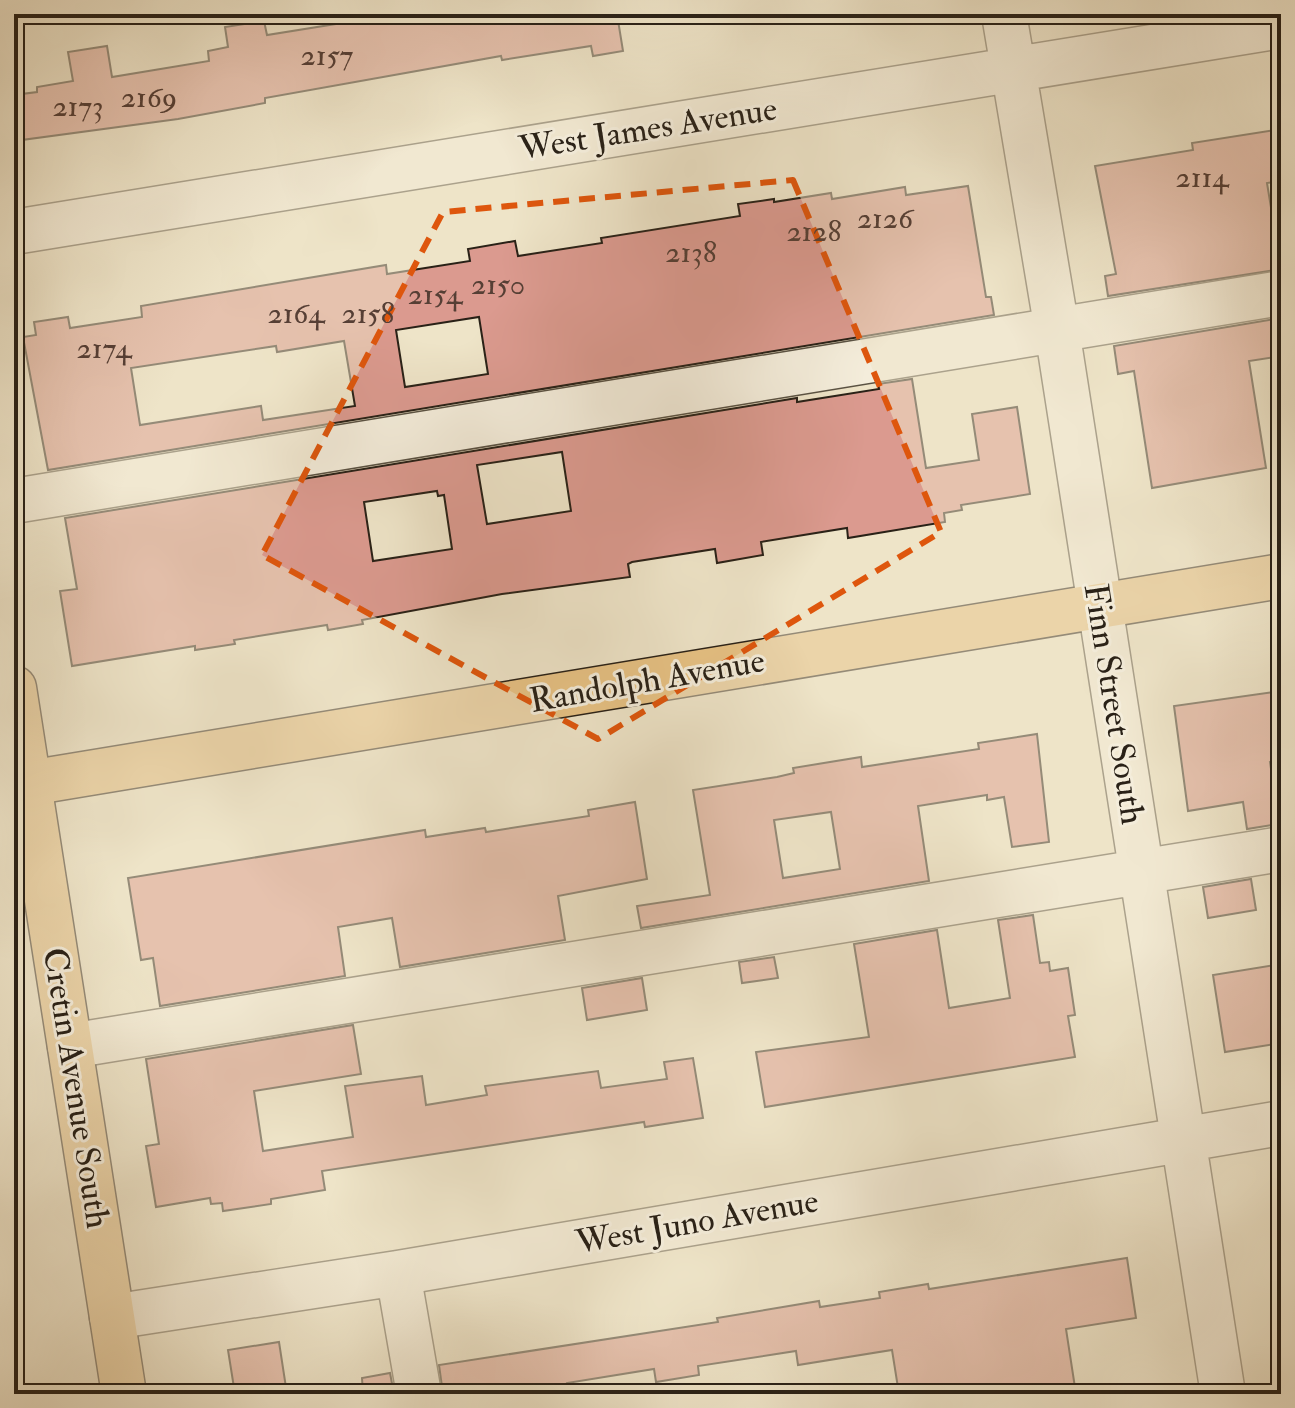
<svg xmlns="http://www.w3.org/2000/svg" width="1295" height="1408" viewBox="0 0 1295 1408" font-family="'IM FELL Double Pica',serif">
	<style>
		.building { fill: #db9a8f; stroke: #292117; stroke-width: 2; fill-rule: evenodd }
		.lines { fill: none; stroke-linecap: round; stroke-linejoin: round }
		.minor-casing { stroke: #5a5243; stroke-width: 47 }
		.major-casing { stroke: #292117; stroke-width: 47 }
		.minor { stroke: #f4eddb; stroke-width: 44 }
		.major { stroke: #e7c284; stroke-width: 44 }
		.marked { fill: none; stroke: #de560d; stroke-width: 6; stroke-dasharray: 16 10; stroke-linejoin: round }
		.labels { text-anchor: middle; dominant-baseline: central; stroke-width: 6; stroke-linejoin: round; paint-order: stroke }
		.number-label { font-size: 30px; fill: #563f35 }
		.street-label { font-size: 34px; fill: #292117; stroke: #f4eddb }
	</style>
	<rect width="100%" height="100%" fill="#eee4c8"/>
	<filter id="stains"><feTurbulence type="fractalNoise" baseFrequency=".0025" numOctaves="4"/><feColorMatrix values="0 0 0 0 .2 0 0 0 0 .09 0 0 0 0 .02 0 0 0 .5 -.17"/></filter>
	<radialGradient id="worn" r=".72"><stop offset=".6" stop-color="#630" stop-opacity="0"/><stop offset="1" stop-color="#630" stop-opacity=".3"/></radialGradient>
	<!-- building -->
	<path class="building" d="M398,14H617L623,51L593,56L591,46L502,60L501,56L265,98V103L178,119L14,141V95L37,92V87L73,81L68,52L107,46L112,77L209,61L208,51L228,47L225,27L264,21L267,35Z
		M1275,130L1276,136L1281,135V181L1267,183L1281,269L1108,296L1105,276L1116,274L1095,166L1193,150L1192,143Z
		M968,186L986,297H991L994,315L48,470L23,337L36,335L34,322L68,317L70,328L142,317L141,306L386,265L387,274L470,261L468,249L515,241L518,256L602,243L601,238L740,216L738,204L774,199V202L831,193L832,199L905,187L906,195ZM479,317L488,374L405,387L396,330ZM344,341L355,406L263,420L261,406L140,425L131,368L276,346L277,352Z
		M1281,318V356L1249,361L1266,468L1152,488L1134,371L1118,374L1114,346Z
		M912,379L926,468L979,460L972,414L1017,407L1030,494L961,505L962,510L944,513L945,522L848,538L847,528L761,542L763,555L717,563L715,549L632,562L628,564L630,577L502,594L362,620L363,624L328,630L327,625L234,640L235,644L195,650V646L72,666L60,591L77,589L65,518L797,398V402L879,389L878,384ZM562,452L571,511L487,524L477,465ZM437,491L438,496L444,495L452,549L373,561L364,502Z
		M1281,691V760L1270,762L1279,824L1247,829L1243,802L1188,811L1174,706Z
		M1037,734L1049,842L1012,847L1004,797L987,800V795L918,806L929,881L641,928L637,906L710,895L693,790L777,777L794,773L793,768L861,757L862,767L979,749L978,743ZM831,812L840,869L783,878L774,820Z
		M635,802L647,879L558,896L565,940L400,967L392,918L338,927L345,976L160,1006L153,958L141,960L128,878L425,830L426,837L485,828L486,832L589,816L588,810Z
		M1251,879L1256,910L1208,918L1203,887Z
		M1033,915L1040,963L1049,962L1050,971L1068,968L1075,1015L1068,1016L1075,1057L765,1107L756,1052L869,1037L854,944L937,930L949,1008L1010,998L998,920Z
		M774,957L778,978L742,983L739,962Z
		M1281,964V1043L1225,1052L1213,975Z
		M642,978L647,1010L587,1020L582,988Z
		M353,1025L361,1074L254,1091L263,1151L353,1137L345,1086L422,1076L426,1105L487,1095L485,1086L598,1071L601,1088L667,1079L664,1062L693,1058L703,1118L645,1127L644,1122L322,1171L325,1190L271,1199V1204L223,1211L222,1203L211,1204L210,1198L156,1207L146,1146L159,1144L146,1059Z
		M1127,1258L1136,1318L1066,1329L1076,1394H899L892,1350L798,1365L796,1351L698,1366L699,1375L656,1382L654,1369L567,1383L569,1394H443L439,1365L718,1322L717,1318L819,1301L820,1307L880,1298L879,1292L928,1284L929,1289Z
		M279,1342L287,1394H235L228,1350Z
		M390,1373L394,1394H363L362,1378Z"/>
	<g class="lines">
		<defs>
			<path id="minor" d="M1004,14L1057,330L1223,1394
				M14,232L1281,26
				M14,501L1281,293
				M70,1046L1281,849
				M398,1273L419,1394
				M112,1317L398,1273L1281,1123"/>
			<path id="major" d="M14,688L124,1394
				M29,783L1281,576"/>
		</defs>
		<!-- minor casing -->
		<use href="#minor" class="minor-casing"/>
		<!-- major casing -->
		<use href="#major" class="major-casing"/>
		<!-- minor -->
		<use href="#minor" class="minor"/>
		<!-- major -->
		<use href="#major" class="major"/>
	</g>
	<!-- marked area -->
	<path d="M0 0H1295V1408H0ZM793,180L941,532L598,739L262,555L443,212Z" fill="#eee4c8" fill-opacity=".55" fill-rule="evenodd"/>
	<path class="marked" d="M793,180L941,532L598,739L262,555L443,212Z"/>
	<g class="labels">
		<!-- number labels -->
		<g class="number-label">
			<text x="327" y="55">2157</text>
			<text x="149" y="97">2169</text>
			<text x="78" y="106">2173</text>
			<text x="1202" y="177">2114</text>
			<text x="885" y="218">2126</text>
			<text x="814" y="231">2128</text>
			<text x="691" y="252">2138</text>
			<text x="498" y="284">2150</text>
			<text x="435" y="294">2154</text>
			<text x="296" y="313">2164</text>
			<text x="368" y="313">2158</text>
			<text x="104" y="348">2174</text>
		</g>
		<!-- street labels -->
		<g class="street-label">
			<text transform="translate(648 129) rotate(-9)">West James Avenue</text>
			<text transform="translate(647 681) rotate(-10)">Randolph Avenue</text>
			<text transform="translate(1114 704) rotate(81)">Finn Street South</text>
			<text transform="translate(76 1088) rotate(81)">Cretin Avenue South</text>
			<text transform="translate(697 1222) rotate(-10)">West Juno Avenue</text>
		</g>
	</g>
	<!-- margin -->
	<rect width="1295" height="1408" fill="none" stroke="#eee4c8" stroke-width="48"/>
	<rect x="16" y="16" width="1263" height="1376" fill="none" stroke="#292117" stroke-width="4"/>
	<rect x="24" y="24" width="1247" height="1360" fill="none" stroke="#292117" stroke-width="2"/>
	<rect width="100%" height="100%" filter="url(#stains)"/>
	<rect width="100%" height="100%" fill="url(#worn)"/>
</svg>
